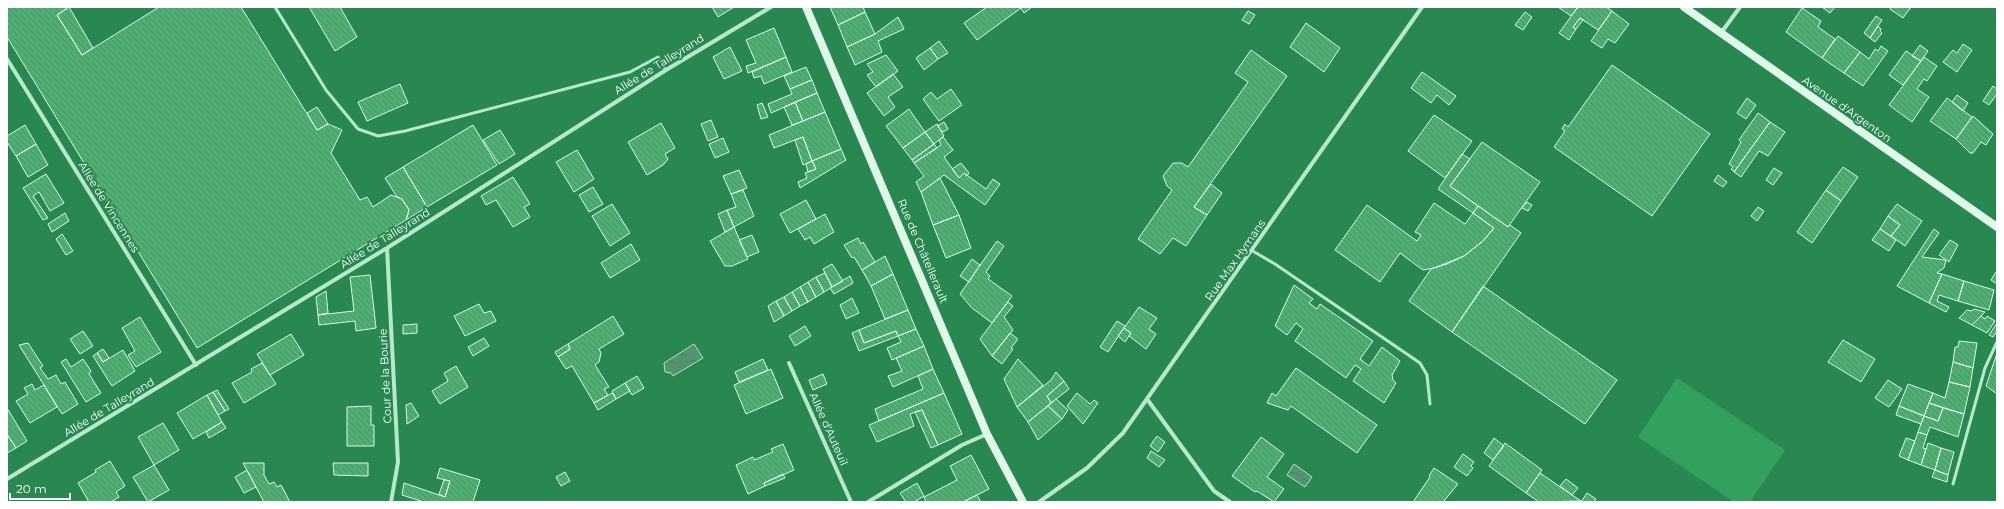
<svg xmlns="http://www.w3.org/2000/svg" width="2004" height="509" viewBox="0 0 2004 509" font-family="Montserrat,sans-serif">
	<style>
		.garden { fill: #34a05f }
		.water { fill: url(#water-ripples); stroke: #abe9c3 }
		.building { fill: url(#building-back-hatch); stroke: #daf7e6 }
		.lines { fill: none; stroke-linecap: round; stroke-linejoin: round }
		.lane { stroke: #b6e8ca; stroke-width: 3 }
		.street { stroke: #b6e8ca; stroke-width: 4 }
		.secondary { stroke: #e0f8ea; stroke-width: 8 }
		.labels { text-anchor: middle; dominant-baseline: central; stroke-width: 4; stroke-linejoin: round; paint-order: stroke }
		.street-label { font-size: 11px; fill: #fff; stroke: #298851 }
	</style>
	<defs>
		<pattern id="water-ripples" width="26" height="14" patternUnits="userSpaceOnUse"><rect width="26" height="14" fill="#52946e"/><path d="M2 4q2-2 4 0t4 0M15 11q2-2 4 0t4 0" fill="none" stroke="#507760"/></pattern>
		<pattern id="building-back-hatch" width="6" height="6" patternUnits="userSpaceOnUse"><rect width="6" height="6" fill="#4eae74"/><path d="M-1 5l2 2M0 0l6 6M5-1l2 2" fill="none" stroke="#4d9168"/></pattern>
	</defs>
	<rect width="100%" height="100%" fill="#298851"/>
	<!-- garden -->
	<path class="garden" d="M1677,378L1785,450L1750,502H1734L1638,437Z"/>
	<!-- water -->
	<path class="water" d="M694,344L703,358L673,376L671,373L665,372L664,363Z
		M1294,464L1312,477L1305,487L1287,475Z"/>
	<!-- building -->
	<path class="building" d="M7,7H69L57,15L82,55L159,7H241L317,130L328,124L342,130L331,153L360,200L367,197L373,207L391,195L402,199L409,210L406,220L197,348L7,37Z
		M69,7L93,48L82,55L57,15Z
		M309,7H340L357,37L335,51Z
		M712,7H734L718,17Z
		M830,7H863L865,12L838,25Z
		M987,7H1032L1024,13L1021,8L977,40L964,23Z
		M1558,7H1578L1571,16Z
		M1578,7H1606L1612,11L1598,30L1580,18L1573,27L1576,29L1569,40L1559,33Z
		M1822,7H1835L1830,13Z
		M1891,7H1911L1903,18L1890,9Z
		M1802,8L1821,21L1818,27L1835,39L1822,58L1786,32Z
		M1248,11L1255,15L1249,24L1242,20Z
		M1612,11L1629,24L1615,43L1608,39L1602,48L1591,41Z
		M865,12L875,34L847,47L838,25Z
		M1525,12L1532,17L1523,30L1515,25Z
		M1876,16L1882,20L1870,38L1864,33Z
		M898,17L904,29L878,41L882,52L855,65L847,47L875,34Z
		M1580,18L1583,20L1576,29L1573,27Z
		M1306,23L1340,48L1324,72L1290,47Z
		M1878,26L1881,29L1880,31L1882,33L1875,42L1870,38Z
		M774,28L786,57L748,73L746,66L756,63L746,40Z
		M1838,36L1860,52L1844,73L1822,58Z
		M939,41L948,53L938,59L930,48Z
		M1963,44L1972,50L1957,72L1943,62L1953,50L1957,53Z
		M1920,45L1928,51L1921,61L1912,56Z
		M1881,46L1888,51L1863,86L1844,73L1860,52L1869,59L1875,49L1878,51Z
		M730,47L742,71L724,79L713,57Z
		M930,48L938,59L924,70L916,58Z
		M1251,50L1287,76L1194,207L1207,215L1186,246L1173,238L1160,254L1138,239L1172,190L1167,186L1163,176L1173,163H1182L1188,167L1248,82L1235,73Z
		M1906,51L1921,61L1903,85L1889,75Z
		M886,55L898,71L876,87L867,75L873,72L867,64Z
		M786,57L792,72L764,84L761,76L754,78L752,72Z
		M1924,57L1937,66L1927,81L1924,79L1917,89L1929,97L1912,122L1889,105Z
		M1612,65L1710,134L1652,216L1554,147L1565,131L1562,129L1565,124L1568,127Z
		M806,67L812,80L790,89L784,76Z
		M1422,72L1456,96L1449,105L1437,95L1431,103L1411,88Z
		M893,74L903,87L888,97L895,107L884,116L867,93Z
		M812,80L817,93L771,113L768,104L792,94L790,89Z
		M400,84L408,103L367,121L358,102Z
		M1993,86L1997,89V94L1989,105L1983,101Z
		M951,89L962,105L939,121L923,99L931,92L937,99Z
		M817,93L825,112L803,121L795,102Z
		M1957,95L1968,103L1963,111L1952,102Z
		M1747,98L1756,105L1746,119L1737,113Z
		M1947,98L1972,117L1956,139L1930,121Z
		M795,102L803,121L792,125L784,107Z
		M762,103L768,117L761,119L757,105Z
		M317,107L328,124L317,130L307,113Z
		M909,109L925,132L903,148L886,126Z
		M825,112L841,149L812,161L803,137L774,148L769,135Z
		M1758,113L1770,122L1734,172L1731,169L1733,167L1729,164L1741,142L1739,140Z
		M1434,115L1472,141L1445,178L1408,151Z
		M1973,116L1993,134L1986,145L1981,142L1973,153H1970L1956,139Z
		M711,120L718,137L708,141L701,124Z
		M944,122L948,129L943,132L937,126Z
		M1770,122L1785,132L1768,156L1759,151L1741,177L1734,172Z
		M661,123L675,148L665,154L668,159L663,165L647,175L628,142Z
		M937,124L944,136L934,144L925,132Z
		M25,125L36,144L16,156L7,142V136Z
		M473,125L497,165L427,207L403,167Z
		M500,130L515,154L499,164L483,140Z
		M925,132L934,144L912,160L903,148Z
		M803,137L812,161L803,165L795,140Z
		M943,137L953,150L944,157L959,178L964,173L986,189L993,179L1000,184L985,205L944,175L921,192L916,182L924,176L914,163L941,145L939,140Z
		M723,138L729,152L715,158L709,144Z
		M1482,142L1540,182L1508,227L1450,186Z
		M36,144L48,165L28,177L16,156Z
		M934,144L937,148L914,163L912,160Z
		M841,149L846,160L800,188L798,182L807,178L805,173L816,169L812,161Z
		M577,150L594,179L574,192L556,162Z
		M1462,154L1470,159L1450,186L1478,206L1473,213L1438,189Z
		M812,161L816,169L808,172L806,164Z
		M961,163L969,173L967,176L964,173L959,178L952,169Z
		M403,167L427,207L406,220L409,210L402,199L397,197L385,178Z
		M1843,167L1858,177L1841,201L1826,190Z
		M1774,168L1782,173L1773,185L1766,180Z
		M739,170L747,188L731,194L723,176Z
		M46,174L64,203L50,211L39,192L33,196L48,218L43,220L23,188Z
		M1718,175L1727,182L1723,187L1714,181Z
		M513,177L530,204L524,207L530,217L513,227L496,200L486,205L481,196Z
		M940,178L959,215L933,225L921,192Z
		M1211,184L1222,193L1207,215L1194,207Z
		M593,187L603,204L589,212L579,195Z
		M743,190L754,216L734,227L727,210L736,207L731,194Z
		M1826,190L1841,201L1812,243L1797,232Z
		M806,200L816,219L790,233L780,214Z
		M1527,202L1532,205L1528,211L1522,208Z
		M1434,203L1465,224L1473,213L1494,228L1483,241L1464,256L1434,268L1423,270L1400,253L1380,282L1335,250L1367,205L1417,241L1421,235L1415,232Z
		M612,204L630,233L610,246L592,216Z
		M1897,204L1922,221L1905,246L1891,236L1900,225L1888,216Z
		M1478,206L1508,227L1510,225L1521,233L1452,332L1409,301L1431,269L1447,264L1464,256L1483,241L1494,228L1473,213Z
		M1758,207L1764,211L1757,221L1751,216Z
		M727,210L734,227L725,232L718,214Z
		M65,213L69,221L52,232L48,224Z
		M825,214L834,232L814,244L810,237L805,240L798,229Z
		M959,215L971,248L946,258L933,225Z
		M1888,216L1900,225L1891,236L1880,229Z
		M734,227L748,259L732,266H725L710,241Z
		M1880,229L1896,240L1889,251L1872,240Z
		M1934,229L1939,233L1922,257L1946,260L1944,268L1937,273L1942,274L1929,303L1897,286Z
		M62,234L73,251L66,255L56,239Z
		M752,235L759,252L747,257L739,240Z
		M858,238L861,244L863,242L875,262L862,270L854,257L852,258L844,245Z
		M1950,240L1958,245L1949,262L1939,255Z
		M997,241L1004,246L986,272L990,276L988,279L1012,296L992,323L972,308L960,294Z
		M631,244L640,260L610,278L601,263Z
		M885,256L893,274L871,286L862,270Z
		M972,259L980,265L969,282L960,276Z
		M832,264L843,281L832,287L823,269Z
		M1996,272L1997,273V288V284L1991,280Z
		M825,273L832,287L824,292L816,277Z
		M893,274L908,310L885,319L871,286Z
		M1942,274L1964,281L1958,301L1939,295L1937,301L1949,307L1946,312L1929,303Z
		M370,275L376,328L356,331L355,321L319,325L318,315L354,311L350,277Z
		M850,276L853,283L834,294L830,288Z
		M816,277L824,292L816,297L808,282Z
		M1964,281L1994,290L1989,310L1958,301Z
		M808,282L816,297L808,302L800,287Z
		M1294,285L1313,299L1309,303L1317,309L1320,304L1373,341L1360,359L1369,366L1382,347L1400,361L1392,375L1393,380L1396,383L1384,403L1353,381L1361,369L1355,365L1346,378L1295,341L1303,329L1296,323L1287,335L1275,326Z
		M1483,286L1617,380L1585,424L1452,332Z
		M800,287L808,302L800,306L792,292Z
		M326,291L328,313L318,315L316,297Z
		M792,292L800,306L792,311L784,297Z
		M784,297L792,311L784,316L776,301Z
		M852,298L859,313L846,319L840,305Z
		M776,301L784,316L774,322L768,306Z
		M1008,302L1013,306L1004,317L1013,330L992,356L980,339Z
		M479,304L484,313L491,311L496,321L465,336L454,316Z
		M1139,307L1157,318L1149,329L1156,334L1146,349L1129,336L1131,333L1124,328Z
		M1974,309L1985,312L1972,325L1959,318L1967,310L1972,311Z
		M908,310L916,329L898,336L896,331L864,343L859,330Z
		M613,316L624,334L599,349L601,353L599,362L595,365L609,387L604,389L608,395L594,403L572,366L566,369L558,357L570,349L568,344Z
		M1981,316L1985,319L1987,316L1995,321L1987,333L1972,325Z
		M140,317L161,352L136,367L128,355L135,351L122,328Z
		M1117,321L1125,326L1108,352L1100,347Z
		M1997,323V331L1993,337L1989,335Z
		M417,324V333L403,334V325Z
		M805,326L811,336L795,346L789,336Z
		M1124,328L1131,333L1125,342L1118,336Z
		M916,329L924,346L892,360L887,348L901,342L898,336Z
		M859,330L864,343L896,331L898,336L859,351L852,333Z
		M83,331L93,346L80,354L70,339Z
		M1010,333L1018,339L1011,348L1013,349L1002,364L992,356Z
		M291,334L304,355L270,375L257,354Z
		M484,338L489,346L473,356L468,347Z
		M1843,340L1875,359L1861,382L1828,362Z
		M1959,341L1977,343L1973,368L1953,362L1955,347H1958Z
		M28,343L43,366L40,368L48,379L56,375L61,384L65,382L78,404L62,414L19,345Z
		M568,344L570,349L558,357L555,352Z
		M924,346L933,369L893,387L888,376L902,371L896,358Z
		M103,349L109,358L103,362L97,353Z
		M123,350L135,371L112,386L93,356L97,353L103,362Z
		M1997,353V394L1986,386Z
		M66,359L71,367L83,359L91,371L89,374L101,393L86,402L61,362Z
		M763,359L768,370L739,382L735,372Z
		M1018,359L1043,385L1017,407L1004,379Z
		M1953,362L1973,368L1970,387L1949,382Z
		M262,363L276,384L244,403L232,383L252,372L251,369Z
		M456,366L468,387L440,404L432,391L448,381L444,373Z
		M1296,368L1377,425L1357,453L1291,406L1288,410L1267,403L1272,393L1276,396Z
		M771,369L783,398L746,414L734,385Z
		M933,369L944,393L879,421L875,409L923,389L918,376Z
		M1056,372L1064,381L1047,396L1051,403L1028,422L1017,407L1051,380Z
		M823,374L827,384L813,390L809,380Z
		M637,376L644,388L632,395L625,383Z
		M1888,380L1902,389L1889,407L1875,398Z
		M1064,381L1069,389L1051,403L1047,396Z
		M1949,382L1970,387L1964,414L1929,403L1933,393L1945,398Z
		M625,383L630,391L616,399L612,391Z
		M32,384L35,390L44,385L57,407L30,423L16,401L28,394L24,388Z
		M1908,384L1933,393L1924,416L1899,406Z
		M217,390L229,409L225,411L213,392Z
		M213,392L225,411L218,415L207,395Z
		M612,393L616,399L598,410L594,403Z
		M944,393L962,434L938,445L922,410L910,414L914,426L877,442L869,425Z
		M1077,393L1090,404L1094,400L1098,403L1083,424L1067,406Z
		M207,395L222,422L193,439L177,413Z
		M1056,399L1068,410L1062,419L1048,406Z
		M411,403L419,416L407,424L406,405Z
		M1929,403L1943,408L1938,421L1924,416Z
		M371,406V425H374V446H347V407Z
		M1048,406L1062,419L1038,440L1028,422Z
		M1899,406L1924,416L1921,424L1896,415Z
		M7,408L27,441L16,448L7,434Z
		M1943,408L1964,414L1958,437L1930,427L1927,435L1918,432L1924,416L1938,421Z
		M922,410L938,445L931,448L915,412Z
		M222,422L226,428L209,438L206,432Z
		M163,423L179,450L154,465L138,437Z
		M1918,432L1927,435L1923,448L1926,449L1921,465L1908,460Z
		M7,434L16,448L7,453Z
		M1157,436L1165,442L1158,452L1150,446Z
		M1261,437L1284,454L1267,477L1284,489L1274,502L1257,491L1255,492L1232,476Z
		M1494,438L1504,446L1493,460L1484,453Z
		M1906,438L1915,441L1908,460L1899,456Z
		M1505,443L1542,470L1526,493L1489,466Z
		M1928,443L1941,448L1935,470L1921,465Z
		M783,444L794,470L764,483L765,486L748,494L736,465L753,457L754,460L773,452L771,449Z
		M1941,448L1954,452L1948,475L1935,470Z
		M1151,451L1165,460L1159,467L1147,458Z
		M1463,454L1474,462L1471,466L1473,468L1467,476L1454,467Z
		M971,455L989,489L963,502H926L924,497L957,480L950,466Z
		M110,461L125,486L116,492L119,497L111,502H89L78,483L96,472L95,470Z
		M243,463H264V475L269,484L274,482L277,487L281,485L290,502H264Z
		M333,463H368V476L334,475Z
		M154,465L169,490L148,502L133,477Z
		M440,468L480,480L473,502H424L402,495L404,483L445,497L450,481L437,478Z
		M1434,468L1458,484L1443,502H1413L1430,477L1429,476Z
		M247,470L256,487L244,493L235,477Z
		M1935,470L1948,475L1947,482L1932,477Z
		M565,472L570,481L561,486L556,477Z
		M1540,473L1572,495L1581,501L1539,502L1526,493Z
		M783,474L785,478L765,486L764,483Z
		M1566,479L1578,488L1572,495L1560,486Z
		M444,480L450,481L445,497L439,494Z
		M917,483L924,496L914,502H906L900,493Z
		M1587,493L1596,499L1594,502H1581Z
		M977,495L981,502H963Z"/>
	<g class="lines">
		<!-- lane -->
		<path class="lane" d="M275,7L326,90L358,129L378,136L405,131L630,72L658,57L666,70
			M1251,250L1275,264L1420,363L1427,375L1430,404
			M1953,484L1985,368L1997,342"/>
		<!-- street -->
		<path class="street" d="M1721,33L1740,7
			M7,59L196,365
			M387,248L398,462L391,502
			M789,363L851,502
			M1147,399L1214,491L1230,502
			M7,479L387,248L666,70L771,7
			M868,502L962,445L987,434
			M1039,502L1087,468L1123,433L1422,7"/>
		<!-- secondary -->
		<path class="secondary" d="M806,7L987,434L1023,502
			M1684,7L1997,227"/>
	</g>
	<g class="labels">
		<!-- street labels -->
		<g class="street-label">
			<text transform="translate(659 64) rotate(-32)">Allée de Talleyrand</text>
			<text transform="translate(1847 109) rotate(35)">Avenue d'Argenton</text>
			<text transform="translate(109 207) rotate(58)">Allée de Vincennes</text>
			<text transform="translate(385 238) rotate(-32)">Allée de Talleyrand</text>
			<text transform="translate(923 251) rotate(67)">Rue de Châtellerault</text>
			<text transform="translate(1235 260) rotate(-55)">Rue Max Hymans</text>
			<text transform="translate(385 376) rotate(-93)">Cour de la Bourie</text>
			<text transform="translate(109 407) rotate(-31)">Allée de Talleyrand</text>
			<text transform="translate(829 429) rotate(66)">Allée d'Auteuil</text>
		</g>
	</g>
	<!-- border -->
	<rect width="2004" height="509" fill="none" stroke="#ffffff" stroke-width="16"/>
	<!-- scale -->
	<path d="M10 493v6h60v-6" fill="none" stroke="#ffffff" stroke-width="2"/>
	<text x="16" y="493" font-size="12" fill="#ffffff" stroke="#298851" stroke-width="3" paint-order="stroke">20 m</text>
</svg>
